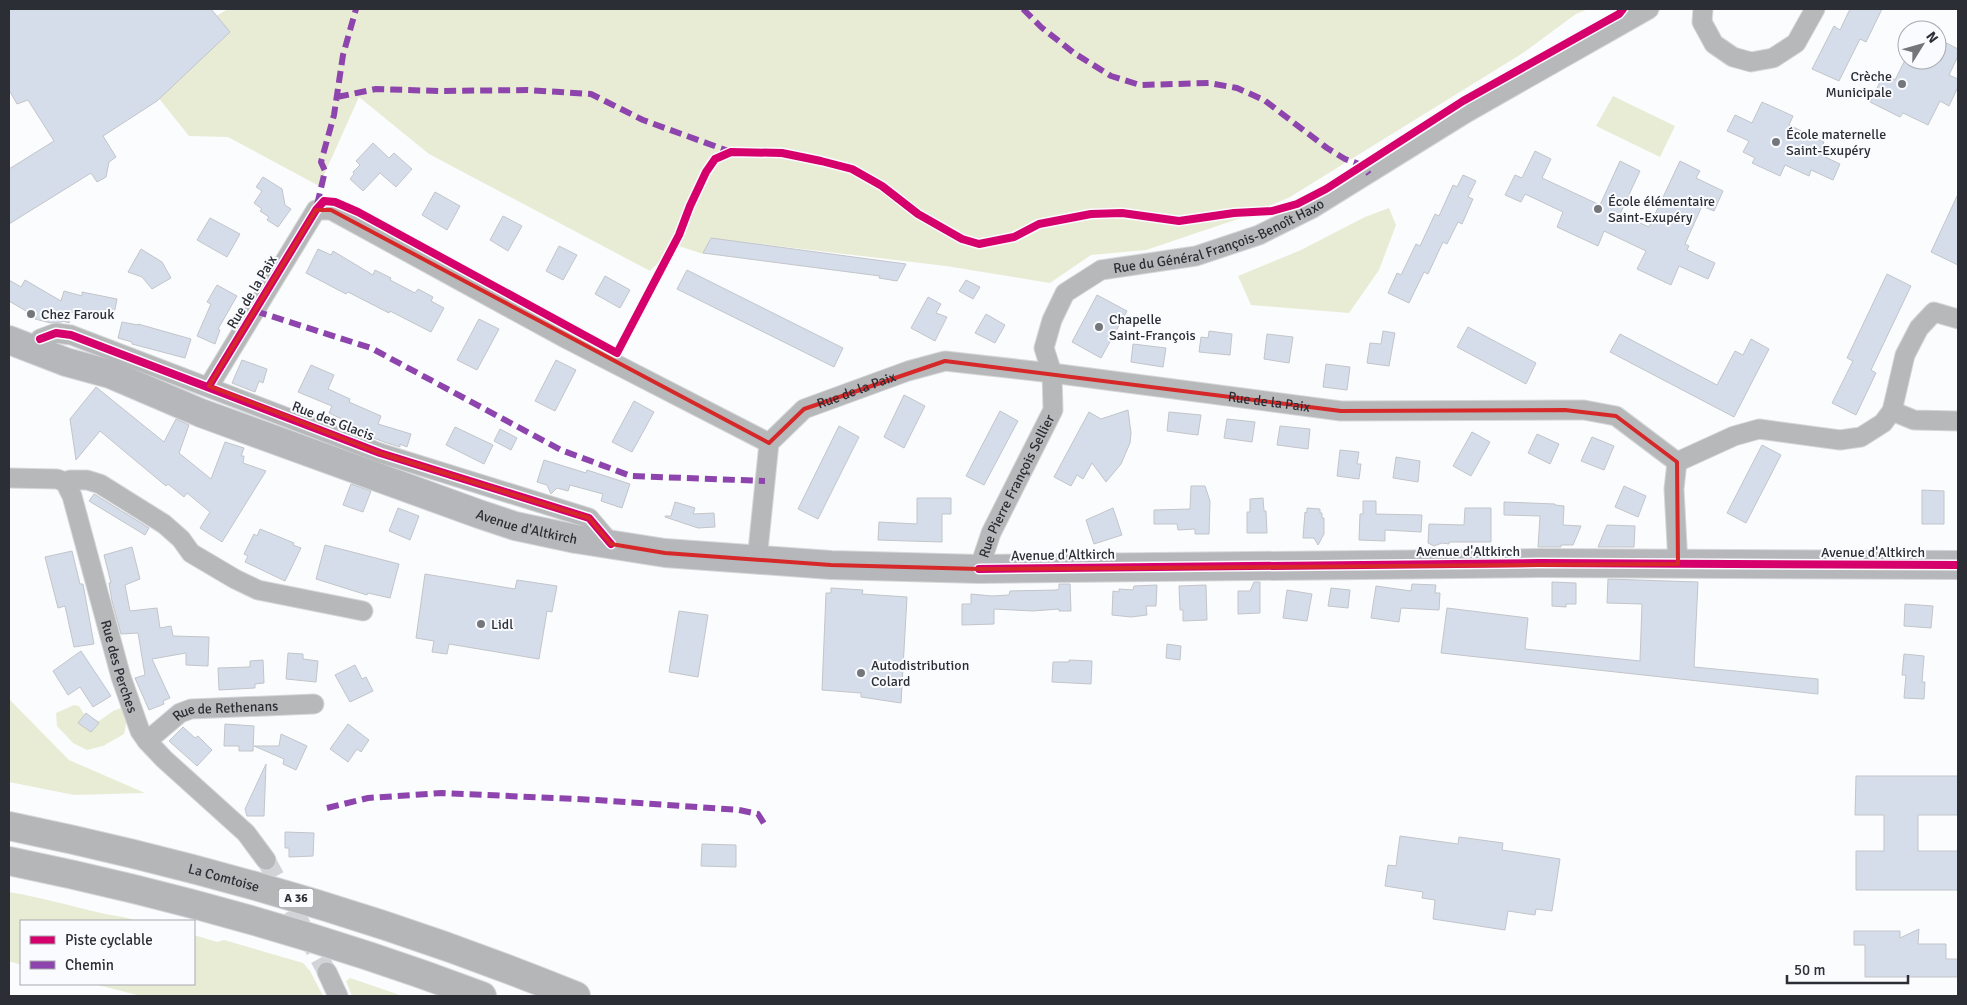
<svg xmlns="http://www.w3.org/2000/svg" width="1967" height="1005" viewBox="0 0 1967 1005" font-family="Signika,sans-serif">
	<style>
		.green { fill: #e9ecd5 }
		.building { fill: #d6ddea; stroke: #c2c5c9 }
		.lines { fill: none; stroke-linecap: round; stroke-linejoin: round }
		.street-tunnel { stroke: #d1d3d6; stroke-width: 19; stroke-dasharray: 19 9; stroke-linecap: butt }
		.street-casing { stroke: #d6d7d9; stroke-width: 21 }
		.secondary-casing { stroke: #d6d7d9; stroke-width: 30 }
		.highway-casing { stroke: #d6d7d9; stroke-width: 30 }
		.street { stroke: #b7b8ba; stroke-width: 19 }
		.secondary { stroke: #b6b7ba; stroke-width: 28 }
		.highway { stroke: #b4b6b8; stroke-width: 28 }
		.quiet { stroke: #8e44ad; stroke-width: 6; stroke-dasharray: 12 6; stroke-linecap: butt }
		.cycleway-casing { stroke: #f9fbff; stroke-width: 11 }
		.cycleway { stroke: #d6006c; stroke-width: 8 }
		.marked { fill: none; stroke: #d62828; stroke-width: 4; stroke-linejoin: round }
		.poi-dot { fill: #73777b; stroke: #f9fbff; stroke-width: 2 }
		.labels { text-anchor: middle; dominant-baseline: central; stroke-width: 4; stroke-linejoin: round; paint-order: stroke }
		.shield { fill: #f9fbff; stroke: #696c72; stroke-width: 1 }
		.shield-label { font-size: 12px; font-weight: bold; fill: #2b2f35 }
		.poi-label { font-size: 14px; fill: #2b2f35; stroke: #f9fbff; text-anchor: start }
		.street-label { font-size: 14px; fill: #2b2f35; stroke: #f9fbff }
	</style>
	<rect width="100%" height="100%" fill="#fafcfe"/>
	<!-- green -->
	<path class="green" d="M228,9H1588L1576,14L1523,53L1290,197L1244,217L1146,250L1091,255L1050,283L946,266L710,238L703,254L676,245L650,271L429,154L359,97L319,186L228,137L189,136L133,66Z
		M1613,96L1675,126L1660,157L1596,126Z
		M1389,208L1396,225L1379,270L1349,313L1251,305L1238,276L1301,250L1365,217Z
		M9,699L69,760L145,793L74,795L9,782Z
		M74,705L79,706L84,714L99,721L113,711L121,708L126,712L127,720L124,734L103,746L87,750L73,743L57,726L56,713Z
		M9,892C40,897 70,906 101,913C113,916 124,916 136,921H21V965L9,961Z
		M194,935L217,942L224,940L303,963L310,971L323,996H141L94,984H194Z
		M350,978L397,994L402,996H352L346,981Z"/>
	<!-- building -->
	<path class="building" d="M9,9H211L230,32L157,101L103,136L116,157L109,162L106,177L97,182L91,173L9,224V169L54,141L28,100L17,104L9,90Z
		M1850,9H1882L1866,42L1860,39L1839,81L1812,69L1834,26L1840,30Z
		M1937,38L1958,49V56L1949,75L1958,79V87L1949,106L1940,101L1928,125L1903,113L1900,117L1870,102L1884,74L1895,80L1905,60H1937Z
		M1762,102L1793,116L1789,125L1824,142L1819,154L1840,164L1833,180L1811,170L1809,176L1785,165L1780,176L1752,163L1755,158L1743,152L1749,141L1727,131L1735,115L1752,123Z
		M373,143L389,158L394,153L412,169L396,187L380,173L363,191L350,179L354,174L353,172L360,165L356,161Z
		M1535,151L1551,159L1542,178L1600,205L1620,161L1640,171L1620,214L1649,227L1680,161L1700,171L1696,178L1723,191L1714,211L1702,206L1685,244L1689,246L1687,250L1715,263L1708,279L1679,266L1671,285L1637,269L1646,251L1604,231L1598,246L1557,227L1563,212L1525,194L1521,202L1505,195L1515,175L1522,178Z
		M1463,175L1476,181L1468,197L1473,199L1462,224L1458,222L1447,244L1443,242L1428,274L1424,272L1409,303L1388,293L1397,273L1401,275L1416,244L1420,246L1435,214L1439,216L1453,185L1457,187Z
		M263,177L282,189L285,205L291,209L278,227L267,220L269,217L260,211L262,209L254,203L262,191L256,187Z
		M435,192L460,206L447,230L422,215Z
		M1958,194V265L1931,252Z
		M503,216L522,226L508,251L490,240Z
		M210,218L240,234L227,257L197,240Z
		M711,238L906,264L897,281L879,278L880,276L703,253Z
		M559,246L577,255L563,280L546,271Z
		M141,249L162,262L171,278L152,289L142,277L128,272Z
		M318,249L331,255L333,251L373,275L375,270L391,278L390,280L415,293L418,289L433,297L431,301L444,308L431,332L390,311L389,313L348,292L346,294L306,273Z
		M687,270L843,348L834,367L677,289Z
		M1887,274L1911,286L1871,370L1876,373L1856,415L1832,403L1853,361L1847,358Z
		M605,276L630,290L620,308L595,294Z
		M9,280L21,287L25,280L61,301L64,291L82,296V292L117,299L113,319L71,312L69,323L63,321L62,322L51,323L35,319L36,317L9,301Z
		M966,280L980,287L973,299L959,291Z
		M217,285L237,296L218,329L220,330L215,344L197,336L211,304L207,302Z
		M1097,295L1127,311L1101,358L1072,342Z
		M928,297L941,304L936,313L947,317L935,341L911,328Z
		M986,314L1005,325L995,343L975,333Z
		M479,319L499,329L477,370L457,360Z
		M122,322L138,325V324L191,339L185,358L132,344V342L118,338Z
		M1468,327L1536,363L1526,384L1457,347Z
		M1209,331L1232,334L1230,355L1199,352L1201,337L1208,338Z
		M1383,331L1395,333L1389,366L1367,363L1370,343L1381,344Z
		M1267,334L1293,337L1289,363L1264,359Z
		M1620,334L1717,385L1735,351L1743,355L1751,339L1769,349L1734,417L1610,352Z
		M1133,344L1166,348L1163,367L1131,362Z
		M242,360L267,369L263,383L259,381L255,392L232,383Z
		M556,360L576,370L555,411L535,401Z
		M1326,364L1350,367L1347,390L1323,387Z
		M311,365L334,375L328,389L350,399L349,402L381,416L378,424L411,434L407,447L400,444V447L384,442L356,431L357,426L329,413L332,406L298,392Z
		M96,387L164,442L176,419L189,425L179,453L211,479L225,442L244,448L241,456H244L243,463L266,471L222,542L200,528L210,512L187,493L184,497L168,484L166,486L100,431L76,460L70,419Z
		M904,395L925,406L904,448L884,437Z
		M634,401L654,412L632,452L612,442Z
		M1128,410L1131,433L1130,443L1121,464L1106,482L1092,463L1083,479L1077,475L1071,486L1054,477L1089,412L1101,419Z
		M1000,411L1018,421L984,485L966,476Z
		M1169,412L1201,415L1198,435L1167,431Z
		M1227,419L1255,422L1252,442L1224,438Z
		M839,426L859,437L818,519L798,509Z
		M1280,426L1310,429L1308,449L1277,445Z
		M455,427L493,445L484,464L446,445Z
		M500,429L517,438L511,450L494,441Z
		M1472,432L1490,442L1471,476L1453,466Z
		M1537,434L1559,444L1550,464L1528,453Z
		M1592,437L1614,446L1604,470L1581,461Z
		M1762,445L1781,455L1746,523L1727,513Z
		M1340,450L1359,452L1357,464H1361L1359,479L1337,476Z
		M1396,457L1420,461L1418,482L1393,478Z
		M544,460L586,473L587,470L630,484L622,508L601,501L603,494L570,485L568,491L557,488L551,494L547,485L537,482Z
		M351,484L371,491L363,512L343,505Z
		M1191,486H1205L1210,501L1209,534H1195V529L1178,530L1177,524H1154V510L1190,509Z
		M1624,486L1646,496L1638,517L1615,507Z
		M1922,490L1944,491V524H1922Z
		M94,494L149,528L145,535L89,501Z
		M917,498H951V514H942V542L878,540L879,522L917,524Z
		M1263,498L1264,511H1266L1267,533H1247V512H1250V499Z
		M1363,501H1376V514L1422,515L1421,532L1385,530V541L1359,540L1360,514H1363Z
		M675,502L695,508L693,514L714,513L715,527L698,528L665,517V516H671Z
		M1504,502L1555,504V505L1564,506L1563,525L1581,526L1573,545H1561V547H1538L1540,516L1504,515Z
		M398,508L419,516L410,540L389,531Z
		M1113,508L1122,535L1094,544L1086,520Z
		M1307,508L1320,509V513H1322V518H1324V534L1318,545L1314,538H1303L1305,512L1307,513Z
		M1465,508H1491V542H1449V544L1442,543L1434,546L1428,543L1429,524L1464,525Z
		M1607,525L1635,526L1634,547H1598Z
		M260,529L294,543L293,545L301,548L285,581L245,562L248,556L244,554L254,534L257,536Z
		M325,545L399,564L390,598L368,593L367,595L316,579Z
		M132,547L140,579L125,585L130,611L157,608L160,628L171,626L173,636L209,637L208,666L186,665V653L152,659L170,698L163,701L164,704L149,710L135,678L145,675L138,633L121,634L112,601L109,583H111L104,555Z
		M72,551L80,584H83L94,644L74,647L65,606L58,608L45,557Z
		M425,574L515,589L517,580L557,586L552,612L547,611L539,659L449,644L447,654L432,652L434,641L416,638Z
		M1608,579L1698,582L1694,667L1818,679V694L1441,653L1447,608L1528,618L1525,649L1640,661L1642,604L1607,603Z
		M1254,582H1260V613L1238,614V591H1250Z
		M1552,582L1576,583V604H1566V607L1552,606Z
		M1059,584H1070L1071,611H1059V609L1033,611L994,609V624L962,625V604H971V594L992,596L1009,595L1010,591L1056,590L1059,589Z
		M1412,584L1436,585L1435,593H1440L1439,610L1401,608L1399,622L1371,618L1376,586L1411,591Z
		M1157,585L1156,606H1146L1147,615L1131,617L1112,615L1113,591L1119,592V589L1133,590L1134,586Z
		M1206,585L1207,620L1183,621V610H1180L1179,586Z
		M831,588L863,590L862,594L907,597L901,703L861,697V693L822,690L826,593H831Z
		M1331,588L1350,590L1348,608L1328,606Z
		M1287,590L1312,594L1307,621L1283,618Z
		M1905,604L1933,606L1931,628L1904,626Z
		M679,611L708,615L698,677L669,672Z
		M1167,644L1181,646L1180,660L1166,658Z
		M81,651L111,696L93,707L80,687L68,695L53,671Z
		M288,653L303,654V659L318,661L316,682L286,679Z
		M1904,654L1924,656L1922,682H1925L1924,699L1904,698L1906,675H1902Z
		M263,660L264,683L255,684V688L219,690L218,668L250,667V661Z
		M1069,660L1092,661L1091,684L1052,682L1053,662H1069Z
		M355,665L362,679L366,677L373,691L350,702L335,675Z
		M86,713L99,723L91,732L78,723Z
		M225,724L254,726L253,751H239V746H224Z
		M348,724L369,740L361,752L357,749L348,762L330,749Z
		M183,727L195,738L198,736L212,750L197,766L169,741Z
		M281,734L307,746L296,770L283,764L284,759L254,746H279Z
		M266,764L264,816H247L245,809Z
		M1856,776H1958V815H1918V851H1958V890H1856V851H1884V815H1855Z
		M285,832L314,833L313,856L289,857V848H285Z
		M1400,836L1458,844L1459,837L1503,843L1502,850L1560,859L1552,911L1536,909L1535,915L1508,911L1505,930L1433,919L1435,900L1422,898L1423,892L1385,886L1388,865L1396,866Z
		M702,844L736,845V867L701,866Z
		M1919,929L1918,944H1946V959H1958V977H1865V945H1854V931H1900V938Z"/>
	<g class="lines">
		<!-- street-tunnel -->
		<path class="street-tunnel" d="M266,860L327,972"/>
		<defs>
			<g id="street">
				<path d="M1703,9L1702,22L1714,44L1733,57L1751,62L1773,58L1796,43L1815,9"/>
				<path d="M40,339L56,333L71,335L380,453L589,518L611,544"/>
				<path d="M209,386L316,210H331L565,338L769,443"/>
				<path d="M1892,411L1914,420L1958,421"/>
				<path d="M1677,462L1734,436L1759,429L1840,440L1861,437L1883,423L1892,411L1905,355L1919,328L1934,312L1958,319"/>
				<path id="s1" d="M9,478L57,479L65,482L72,496L121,677L140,731L147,741L164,759L246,833L266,860"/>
				<path d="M65,482L70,480H87L100,484L164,524L181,539L191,553L235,579L258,590L363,611"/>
				<path id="s2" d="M757,560L769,443L804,409L908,371L945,361L1052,373L1341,411L1565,410H1584L1616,416L1677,462L1674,489L1678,564"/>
				<path id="s3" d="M979,569L991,533L1053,410L1052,373L1044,348L1052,320L1065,293L1101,270L1196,256L1259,235L1313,208L1466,113L1649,9"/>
				<path id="s4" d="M147,741L180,713L191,709L314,704"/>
				<path d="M327,972L338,996"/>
			</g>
			<g id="secondary">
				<path id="s5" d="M9,340L66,362L110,374L201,413L479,514L515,526L576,539L665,553L831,565L979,569L1539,563L1958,565"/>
			</g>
			<g id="highway">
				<path id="s6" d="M9,826C202,866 393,921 576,996"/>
				<path d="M9,861C170,894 328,938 482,996"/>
			</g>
		</defs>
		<!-- street casing -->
		<use href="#street" class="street-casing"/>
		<!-- secondary casing -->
		<use href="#secondary" class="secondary-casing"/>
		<!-- highway casing -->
		<use href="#highway" class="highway-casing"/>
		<!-- street -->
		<use href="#street" class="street"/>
		<!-- secondary -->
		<use href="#secondary" class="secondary"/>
		<!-- highway -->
		<use href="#highway" class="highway"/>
		<!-- quiet -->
		<path class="quiet" d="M1023,9L1041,27L1074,53L1111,76L1140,85L1209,83L1237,88L1264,100L1327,148L1345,159L1362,165L1369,174
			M337,97L376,89L440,91L528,90L591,94L643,120L731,152
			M317,205L325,171L321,162L334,115L343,55L356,9
			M255,311L371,348L561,450L631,476L765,481
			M327,808L368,798L442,793L597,800L739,810L758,814L767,828"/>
		<defs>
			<path id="cycleway" d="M40,339L56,333L71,335L380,453L589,518L611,544
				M209,386L316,210L324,201L335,202L358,212L617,353L679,235L690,206L706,172L715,159L731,152L782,153L821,161L852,169L882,186L918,214L962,239L979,244L1014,237L1039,224L1091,214L1122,213L1179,221L1234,213L1272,211L1297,204L1326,189L1463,101L1619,14L1623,9
				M979,569L1539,563L1958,565"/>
		</defs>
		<!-- cycleway casing -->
		<use href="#cycleway" class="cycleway-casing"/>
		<!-- cycleway -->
		<use href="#cycleway" class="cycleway"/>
	</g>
	<!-- marked area -->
	<path class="marked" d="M316,210H331L769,443L804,409L945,361L1341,411L1565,410L1616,416L1677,462L1678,564L979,569L831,565L665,553L611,544L589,518L380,453L209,386Z"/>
	<!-- markers -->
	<g class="poi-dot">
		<circle cx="1902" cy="84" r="5"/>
		<circle cx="1776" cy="142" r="5"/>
		<circle cx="1598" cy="209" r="5"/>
		<circle cx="31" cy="314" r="5"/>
		<circle cx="1099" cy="327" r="5"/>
		<circle cx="481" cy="624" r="5"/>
		<circle cx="861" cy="673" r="5"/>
	</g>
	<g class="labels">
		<!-- shield labels -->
		<rect class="shield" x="278.5" y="888.5" width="35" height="19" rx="4"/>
		<g class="shield-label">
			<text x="296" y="898">A 36</text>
		</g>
		<!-- poi labels -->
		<g class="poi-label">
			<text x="1892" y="76" text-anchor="end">Crèche<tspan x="1892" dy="16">Municipale</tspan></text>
			<text x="1786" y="134">École maternelle<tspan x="1786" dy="16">Saint-Exupéry</tspan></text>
			<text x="1608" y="201">École élémentaire<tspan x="1608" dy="16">Saint-Exupéry</tspan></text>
			<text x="41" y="314">Chez Farouk</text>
			<text x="1109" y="319">Chapelle<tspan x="1109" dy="16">Saint-François</tspan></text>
			<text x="491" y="624">Lidl</text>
			<text x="871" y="665">Autodistribution<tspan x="871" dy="16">Colard</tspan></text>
		</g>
		<!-- street labels -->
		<g class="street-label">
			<text stroke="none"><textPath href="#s3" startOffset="464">Rue du Général François-Benoît Haxo</textPath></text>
			<text transform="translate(252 292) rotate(-59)">Rue de la Paix</text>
			<text stroke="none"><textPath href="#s2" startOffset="222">Rue de la Paix</textPath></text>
			<text stroke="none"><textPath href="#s2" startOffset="642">Rue de la Paix</textPath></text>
			<text transform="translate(333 421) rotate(21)">Rue des Glacis</text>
			<text stroke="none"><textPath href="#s3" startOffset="91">Rue Pierre François Sellier</textPath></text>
			<text stroke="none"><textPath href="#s5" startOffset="551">Avenue d'Altkirch</textPath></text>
			<text x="1468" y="551">Avenue d'Altkirch</text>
			<text x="1873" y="552">Avenue d'Altkirch</text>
			<text transform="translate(1063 555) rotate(-1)">Avenue d'Altkirch</text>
			<text stroke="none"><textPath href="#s1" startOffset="249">Rue des Perches</textPath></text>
			<text stroke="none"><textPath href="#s4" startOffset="89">Rue de Rethenans</textPath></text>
			<text stroke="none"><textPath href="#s6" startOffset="221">La Comtoise</textPath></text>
		</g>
	</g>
	<!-- border -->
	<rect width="1967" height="1005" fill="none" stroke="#2b2f35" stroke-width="20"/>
	<!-- legend -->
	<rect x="20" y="920" width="175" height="65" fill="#f9fbff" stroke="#a7a9ae"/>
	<rect x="30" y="936" width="25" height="8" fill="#d6006c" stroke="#a7a9ae"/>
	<text x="65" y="945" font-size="15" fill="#2b2f35">Piste cyclable</text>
	<rect x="30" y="961" width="25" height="8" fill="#8e44ad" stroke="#a7a9ae"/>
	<text x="65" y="970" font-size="15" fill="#2b2f35">Chemin</text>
	<!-- north arrow -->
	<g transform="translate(1922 45) rotate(53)"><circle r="24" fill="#f9fbff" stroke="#a7a9ae"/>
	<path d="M0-4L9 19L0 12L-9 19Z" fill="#73777b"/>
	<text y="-8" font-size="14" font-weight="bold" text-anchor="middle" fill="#2b2f35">N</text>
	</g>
	<!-- scale -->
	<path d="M1787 975v8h121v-8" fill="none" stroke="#2b2f35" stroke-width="2.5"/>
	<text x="1794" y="975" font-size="15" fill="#2b2f35" stroke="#f9fbff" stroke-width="4" paint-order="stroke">50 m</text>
</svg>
